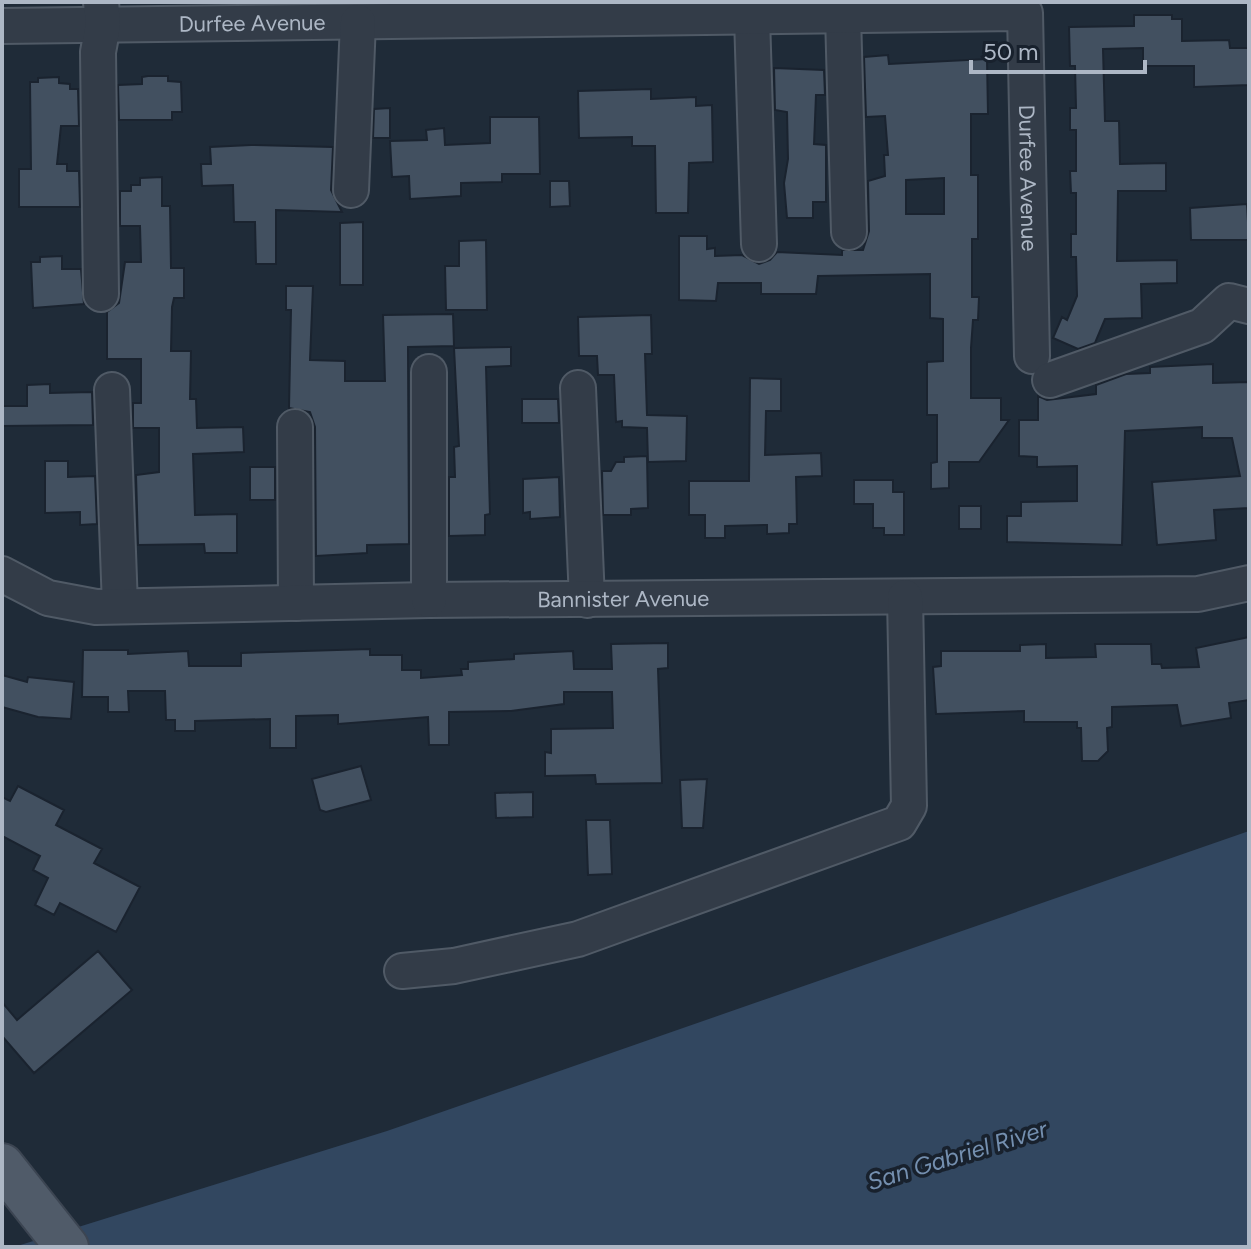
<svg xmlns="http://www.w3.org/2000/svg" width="1251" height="1249" viewBox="0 0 1251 1249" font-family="Figtree,sans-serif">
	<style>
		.water { fill: #324760 }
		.building { fill: #425060; stroke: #1a232f; stroke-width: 2; fill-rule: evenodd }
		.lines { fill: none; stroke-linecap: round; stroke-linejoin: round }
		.minor-casing { stroke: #505a66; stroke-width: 38 }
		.major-casing { stroke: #3c4552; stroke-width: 46 }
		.minor { stroke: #333c48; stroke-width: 34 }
		.major { stroke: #505b69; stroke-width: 42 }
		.labels { text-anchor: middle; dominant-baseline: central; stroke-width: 7; stroke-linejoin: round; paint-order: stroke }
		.street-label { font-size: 22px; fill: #adb7c5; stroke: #18212d }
		.water-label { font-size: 24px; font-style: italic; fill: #748faf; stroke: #18212d }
	</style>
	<rect width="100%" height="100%" fill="#1f2b38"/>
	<!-- water -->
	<path class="water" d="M1249,831V1247H14L387,1131Z"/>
	<!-- building -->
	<path class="building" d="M1134,15H1172V19H1182V41L1229,40L1230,48H1249V85L1194,87V66H1143V48L1103,49L1105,121H1119L1120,164L1166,163V191H1118L1117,261L1177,260V283L1141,284L1142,318L1105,319L1095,343L1078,349L1053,338L1062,317L1067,320L1077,296L1076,257H1071V234H1076V193H1071L1070,171H1076V130H1070V108H1076L1075,66H1070L1069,27L1134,26Z
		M888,55L889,64L987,59L988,114H971V175H978V239H972V297H979L978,320H973L971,348V398H1001V420H1009L979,462H949V488L931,489V463L937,462V415H927V362L943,361V319L930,318V274L818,276L816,294H761V283H718L716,301L679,300V236H707V249L715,248V256L742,255L759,264L770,260L777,252L842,255V250H863L869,231L868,181L885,176L884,155H888L885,116L866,117L864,57ZM944,178V214H906V180Z
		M774,68L824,70L825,95H816L814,144L826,145V202H813V218H787L784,183L788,159L787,112L775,110Z
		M148,76H168V81L181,82L182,112H172V120H119L118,85L142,84V77Z
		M59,77V83L70,84V89H78L79,126H61L57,164H67V171H79L80,207H19V169H31L30,82H38V78Z
		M651,89V99L696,97V106L712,105L713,162L689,163L688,213H656L655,146H632V137L579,138L578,91Z
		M390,108V138H373L374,109Z
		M490,117H539L540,174H502V182L461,183V196L410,199L409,176L392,177L390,141L427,140L426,130L444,128L445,145L490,143Z
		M251,145L333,147L331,190L342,212L276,210V264H256L255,222H234L233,185L202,186L201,164H211L210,147Z
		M162,177V206H170L171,268H184V298H174L172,307L171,351H191L190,399H196L197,428L243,427L244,452L193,454L195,515L237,514V553H205L204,544L138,545L136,475L159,472V428H133V403H141V359H107V312L119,303L125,262H141L140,226H120V191H131V185H140V178Z
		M550,181H569L570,206L550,207Z
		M1247,204L1249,240H1191L1190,208Z
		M363,222V285H340V223Z
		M486,240L487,310H446L445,266H459V241Z
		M62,256V269H81L84,304L33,308L31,262H40V257Z
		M286,286H313L310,360L345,361V381H385L383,315L453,314L454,346L408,347L409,544L367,545V553L316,556L315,427L310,412L289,408L291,310H286Z
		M651,315L652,354H645L647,415L687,416L686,461L648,462L647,428L622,427V421L616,422L614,375H598L597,356H579L578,317Z
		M511,347V366L486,367L490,514L485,515V535L449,536V477H455L454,447L459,446L454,348Z
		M1213,364V383L1249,382V508L1214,510L1216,540L1157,545L1152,482L1240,476L1232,438H1202V427L1125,431L1122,545L1007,542V516H1021V502L1077,501V466L1037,467V457L1019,456V420H1038V396L1047,400L1096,394V385L1126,374L1150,373V367Z
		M750,378L781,379V411H766L765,455L821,453L822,476L796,477L797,524H789V533L767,534V525L725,526V538H705V515H689V481H749Z
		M50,384V393L92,392L93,425L2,426V406H27V385Z
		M522,399H558L559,423H522Z
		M647,456L648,508L631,509V515H603L602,471H611L616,462H624V457Z
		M45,461H68V477L95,476L97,524L80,525V512L45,513Z
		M250,467H275V500H250Z
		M559,477L560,517L530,519V512L523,513V479Z
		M854,480H893V492H904V535H884V528H873V504H854Z
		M959,506H981V529H959Z
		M1249,637V700L1229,703L1231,718L1181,726L1177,705L1112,707V727L1107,728L1108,751L1098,761H1082L1081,728H1077V722H1024V711L936,714L933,667L941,666V651H1020V645L1046,644V658L1096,657L1095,644H1151L1152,664H1161L1162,668L1199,667L1196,648Z
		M668,643V668L658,669L662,783L596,784L595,775L545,776V752L551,753V729L613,728L612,692H564V704L511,711L449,712V745H429L428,717L338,724V715L296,716V748H270V719L195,721V731H175V720H166L165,691H128L129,712H108V697H82L83,650H128V654L188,651L189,666H241V653L370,649V655H402V670H421V678L462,675L461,669H468V662L514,659V654L573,651L574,669H612L611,644Z
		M2,675L27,682L28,677L74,682L71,719L38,717L2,707Z
		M361,766L371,800L326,812L320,810L312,779Z
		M707,779L703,828H682L680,780Z
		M18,786L64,810L56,825L102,849L94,863L140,887L116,932L60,903L54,915L35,905L48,878L33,870L40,856L2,836V797L10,801Z
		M533,792V817L496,818L495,793Z
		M586,820H610L612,874L588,875Z
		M98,951L132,990L34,1073L2,1036V1002L17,1020Z"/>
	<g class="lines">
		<defs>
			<g id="minor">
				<path d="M843,15L849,232"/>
				<path d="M752,17L759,244"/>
				<path id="s1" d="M2,26L1025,13L1032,356"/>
				<path d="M351,190L358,22"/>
				<path d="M101,294L98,52L103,25L101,2"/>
				<path d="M1050,380L1202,326L1229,301L1249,306"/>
				<path d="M578,388L587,600"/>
				<path d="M112,390L120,606"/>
				<path d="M295,427L296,603"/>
				<path id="s2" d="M2,574L48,598L96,607L429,600L1198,594L1249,583"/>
				<path d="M429,600V372"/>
				<path d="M402,971L454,966L578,939L899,823L909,806L905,597"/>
			</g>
			<path id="major" d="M2,1165L67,1247"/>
		</defs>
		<!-- minor casing -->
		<use href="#minor" class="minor-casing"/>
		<!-- major casing -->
		<use href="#major" class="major-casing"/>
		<!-- minor -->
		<use href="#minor" class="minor"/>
		<!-- major -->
		<use href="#major" class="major"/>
	</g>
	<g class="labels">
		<!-- street labels -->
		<g class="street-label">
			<text stroke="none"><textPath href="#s1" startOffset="250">Durfee Avenue</textPath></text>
			<text stroke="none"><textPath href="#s1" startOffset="1188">Durfee Avenue</textPath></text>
			<text stroke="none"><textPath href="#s2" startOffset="628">Bannister Avenue</textPath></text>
		</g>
		<!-- water labels -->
		<g class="water-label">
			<text transform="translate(957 1155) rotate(-17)">San Gabriel River</text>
		</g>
	</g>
	<!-- border -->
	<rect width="1251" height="1249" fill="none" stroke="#adb7c5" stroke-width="8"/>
	<!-- scale -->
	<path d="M971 60v12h174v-12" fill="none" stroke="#adb7c5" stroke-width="4"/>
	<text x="983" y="60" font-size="24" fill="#adb7c5" stroke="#18212d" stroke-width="6" paint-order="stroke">50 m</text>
</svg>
